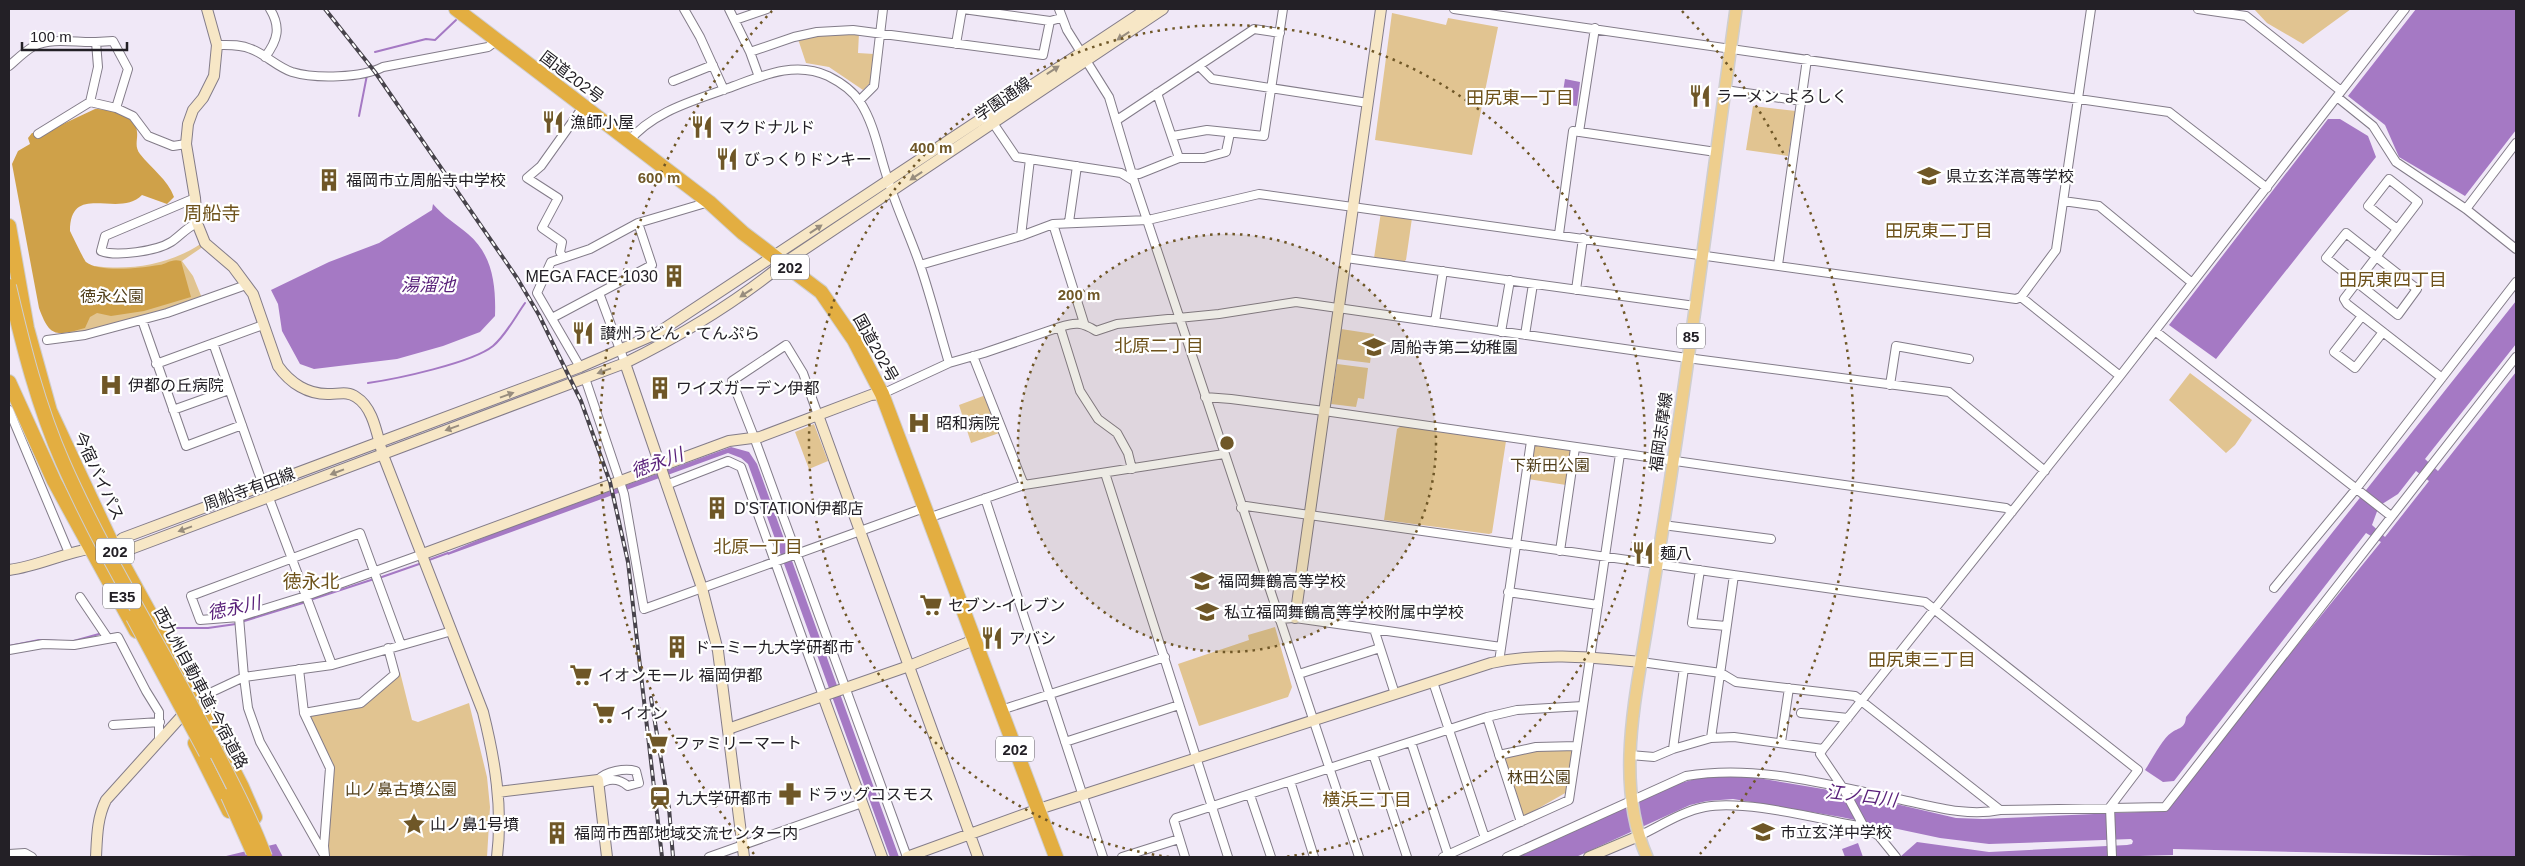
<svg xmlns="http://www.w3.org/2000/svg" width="2525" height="866" viewBox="0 0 2525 866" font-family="Arial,'Noto Sans JP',sans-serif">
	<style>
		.green { fill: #e1c491 }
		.forest { fill: #cfa149 }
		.water { fill: #a579c4; fill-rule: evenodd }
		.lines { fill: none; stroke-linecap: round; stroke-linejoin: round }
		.stream { stroke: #a579c4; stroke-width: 2 }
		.street-casing { stroke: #837c89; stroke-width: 10 }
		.secondary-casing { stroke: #837c89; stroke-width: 12 }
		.primary-casing { stroke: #cfcecf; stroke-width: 14 }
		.highway-casing { stroke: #cfcecf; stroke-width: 16 }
		.street { stroke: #fff; stroke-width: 8 }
		.secondary { stroke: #f7e7c6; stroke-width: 10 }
		.primary { stroke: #eece8d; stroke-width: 11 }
		.highway { stroke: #e3ae41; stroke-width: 14 }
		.rail-casing { stroke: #47434b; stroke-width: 4 }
		.rail { stroke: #fff; stroke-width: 2; stroke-dasharray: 5.5; stroke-linecap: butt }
		.highway-bridge-casing { stroke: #cfcecf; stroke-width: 16; stroke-linecap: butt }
		.highway-bridge { stroke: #e3ae41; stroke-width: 14 }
		.oneway { fill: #988d7e }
		.ring { fill: none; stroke: #6f5727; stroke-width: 2.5; stroke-dasharray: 2.5 5 }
		.labels { text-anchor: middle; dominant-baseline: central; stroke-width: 4.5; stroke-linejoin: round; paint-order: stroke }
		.shield { fill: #fff; stroke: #656367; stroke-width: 1 }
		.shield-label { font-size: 15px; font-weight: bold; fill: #232026 }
		.street-label { font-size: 16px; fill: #232026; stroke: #fff }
		.poi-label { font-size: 16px; fill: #232026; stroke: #fff; text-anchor: start }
		.park-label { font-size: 16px; fill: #513e19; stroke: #fff }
		.neighbourhood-label { font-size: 18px; fill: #6e521b; stroke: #fff }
		.water-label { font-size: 18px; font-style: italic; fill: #581f79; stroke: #fff }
		.quarter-label { font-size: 19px; fill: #6e521b; stroke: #fff }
		.centre { fill: #6f5727; stroke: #fff; stroke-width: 2.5 }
		.ring-label { font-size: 15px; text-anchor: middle; font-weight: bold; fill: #6f5727; stroke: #fff; stroke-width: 4.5; stroke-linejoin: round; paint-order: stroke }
	</style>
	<rect width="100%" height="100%" fill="#f0e8f7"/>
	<!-- green -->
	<path class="green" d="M2254,9H2351L2303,44L2267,23Z
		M1392,13L1446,25L1448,18L1498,27L1472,155L1375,140Z
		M859,33L858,53L874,54L871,82L863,90L829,67L806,63L798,39L815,35Z
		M1753,106L1796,111L1788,156L1746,150Z
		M1381,212L1412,218L1406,260L1403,262L1374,258Z
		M202,243L204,246L182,261L193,276L202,298L170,310L79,335L66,334L77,328L95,266C132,271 171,264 202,243Z
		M1341,329L1374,334L1370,363L1337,359Z
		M1337,364L1368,368L1364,399L1358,398L1356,407L1331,404Z
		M2190,373L2252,420L2235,445L2226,453L2169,400Z
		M986,395L1002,432L971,443L959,405Z
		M814,424L828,461L809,469L795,432Z
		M1401,426L1506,441L1492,533L1489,534L1384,520L1397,429Z
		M1537,444L1569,449L1572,452L1566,485L1528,479L1533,447Z
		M1275,627L1292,687L1288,697L1199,726L1178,664L1249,640L1248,635Z
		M400,672L412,720L418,722L469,703L487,777L490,807L487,857H328L325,853L333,763L308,719L311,715L364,704Z
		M1570,748L1572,751L1567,792L1525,816L1521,814L1503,760L1505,757L1535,750Z"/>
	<!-- forest -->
	<path class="forest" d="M95,109C108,109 137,115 137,132C138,140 134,146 140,154C151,168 168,180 174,197L167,204L142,195C119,219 70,181 70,231C72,235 84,260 86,262C100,273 141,268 159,265C167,264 172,258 181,261L191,297L144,311L111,316L97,313L90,317L85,328C56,336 50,338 39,308L12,164L18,151L30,144L28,138L32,133L46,132Z"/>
	<!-- water -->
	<path class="water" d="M2416,9H2516V130L2465,196L2399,157L2385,125L2348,96Z
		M1565,79L1580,82L1577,106L1561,104Z
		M2328,119H2340L2368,136L2376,157L2216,359L2169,325Z
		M433,204C443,216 456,224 468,234C493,255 496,286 495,316L480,332L443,346L397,359L314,369L300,364L282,331L278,304L271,290L329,262L379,243L432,210Z
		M2516,301V344L2425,459L2438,471L2516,372V857L2173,849V855L2105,857H1900L1917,842L1989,852L2127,845L2132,844L2133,841L2131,839L1989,844L1940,838L1841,817L1733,799L1707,801L1690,805L1576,857H1518L1643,798L1677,784L1706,776L1752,777L1853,794L1956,818L1983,819L2162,811L2381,542L2366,533L2174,781L2163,782L2145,770C2151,761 2163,738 2171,733C2179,727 2185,729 2186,717ZM2416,471L2429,481L2385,537L2372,525L2379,506L2398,494Z
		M731,447L749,452L757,464L899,857H890L748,464L741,458L728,453L448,555L447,553L497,532Z
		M1858,843L1863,857H1845L1842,849Z
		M276,844L283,857H222Z"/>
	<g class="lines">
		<!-- stream -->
		<path class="stream" d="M375,52L426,39L435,40L456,20
			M359,116L367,75
			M368,383C396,379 472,363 493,346C506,335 515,317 525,303
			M429,560L448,553
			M379,578L422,563
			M310,600L374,579
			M241,622L306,602
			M172,628H208L236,624
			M70,642L99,634
			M9,646L39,640L58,641"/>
		<defs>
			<path id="street" d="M684,9L700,37L724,90
				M729,9L750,52L759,77
				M963,9L1050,21
				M1059,9L1067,30L1109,97L1134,181
				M1454,9L2169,112L2267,188
				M2198,9L2246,16L2341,91
				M735,20L767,9
				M956,44L962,9
				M217,45C228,45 240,44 251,49C265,54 277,67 292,72C315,79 362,78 383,67L488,47L496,41
				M750,52L794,37L817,32L853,30L1043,55L1050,21L1061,18
				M265,57C278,40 281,27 270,9
				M9,66C16,60 25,51 34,46C52,37 77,43 96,42
				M1199,66L1212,79L1368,103
				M673,81L713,65
				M1725,90L1802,101
				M2337,97L2373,126L2396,162L2466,209L2516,249
				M859,101L874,86L883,9
				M90,102L98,67L96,42L113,41L128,69L116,108
				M1117,120L1254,29L1280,33
				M993,123L1016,157L1121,173L1134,181L1359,857
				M1579,132L1595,28
				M38,134L90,102L116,108L133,116L148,136L173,146L186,144
				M1173,136L1207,130L1264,136L1283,9
				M628,142C654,110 697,100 734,86C764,75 796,61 828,76C840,82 853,91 860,102C875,125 879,154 888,180C897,209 910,236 920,265C931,297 939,330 949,363L882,394
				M1179,158H1204L1226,152L1230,133
				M1132,173L1139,174L1179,158L1157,93
				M195,198L105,236L101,251C116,257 157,251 171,242C180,236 186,228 197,223
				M2063,201L2099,206L2191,282
				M2466,209L2516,143
				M1069,222L1077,166
				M1053,224L1084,323
				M2397,229L2368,206L2389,179L2418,202L2344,299L2347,304L2442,378
				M2346,233L2417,289L2398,315L2326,258Z
				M1559,234L1573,131L1716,152
				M1021,236L1030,159
				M563,257L560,252L562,242L542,228L558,198L527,178L541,166L583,107
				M1346,258L1695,306
				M920,265L1021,236L1053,224L1148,220L1259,194L2016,299L2021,297L2056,250L2091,9
				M1778,265L1807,59
				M1576,290L1583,238
				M2021,297L2120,376
				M2362,316L2334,352L2355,368L2383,332
				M552,318L599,293
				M142,320L186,446L242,425
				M1435,322L1443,271
				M1060,327C1075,322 1082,322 1096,331L1117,324L1219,314L1296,302L1687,358L1949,392L2045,471
				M2155,331L2391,516
				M1501,332L1510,280
				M1525,335L1533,284
				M47,340L85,335L167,313L246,285
				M213,343L263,485
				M973,356L1024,485
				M625,363L599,293L652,265L638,223L709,202
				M949,363L984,353L1060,327L1080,391L1098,419L1117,433L1128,453L1132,469
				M156,364L263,325
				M580,367L537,293L551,262L590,249L638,223
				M585,378L624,494L644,609L924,508
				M1890,385L1896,346L1969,359
				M1205,397L1231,399L1324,411L2006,508L2012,512
				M9,410L69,553
				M173,410L229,390
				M818,415L803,373L786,345L732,381L754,437L907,857
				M1105,473L1228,857
				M666,485L728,461L741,467L823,696
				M269,498L332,665
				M985,498L1103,857
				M1241,508L1246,506L1925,602L2138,770L2110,807L2112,857
				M928,518L1024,485L1224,454
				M1663,525L1771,539
				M1560,551L1575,448
				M1700,570L1692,623L1726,626
				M2274,588L2356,489L2516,282
				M1508,592L1598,605
				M80,597L107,637
				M239,617L244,677L332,665L452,631
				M1279,619L1295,618L1501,647
				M1374,629L1395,694
				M401,645L360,533L191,596L200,620L239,617L306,596L423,554
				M9,650L43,644L74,645L118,637L146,691L159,712V740
				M1499,662L1531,441
				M1641,662L1721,673L1736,682L1855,696L2000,810L2165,807L2516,357
				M299,669L304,713
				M1299,674L1380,648
				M1433,682L1485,838
				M197,699L244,677L248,708L260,742L323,853
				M1001,710L1165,657
				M1801,713L1848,718
				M1487,717L1521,822
				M113,725L160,722
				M1711,738L1734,575
				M1065,742L1179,705
				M1411,742L1448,855
				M1781,742L1789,688
				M1673,749L1684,668
				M1373,754L1407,857
				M1499,755L1536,747L1577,746
				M1630,755L1654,757L1673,749L1711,738L1734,737L1823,749
				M598,780C606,771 625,768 636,771L639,783L628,786C619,778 608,778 598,785
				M1290,781L1314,857
				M1250,795L1271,857
				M1864,827L1843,788L1820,754L1823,749L2120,376L2405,9
				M1639,836C1660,826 1683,811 1705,807C1745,799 1822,820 1864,827L1879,836L1896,857
				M9,854L25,853L32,857
				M325,856L324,846L330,768L304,713L361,703L395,674L388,648
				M709,857L862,803
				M1122,857L1179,839
				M1185,857L1174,821L1176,818L1487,717L1517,710L1583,706L1620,454
				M1443,857L1569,800L1583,706
				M1507,857L1686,776C1757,764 1829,785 1898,799C1932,806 1966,817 2000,810"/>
			<path id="secondary" d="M207,9L217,45L214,76L203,98L193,110L188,124L186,144L195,198L197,223L205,243L233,267L253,294L278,366C290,383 308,395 330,394C339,394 348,391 356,397C374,408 377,436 383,455L483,712C495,760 503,808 497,857
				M625,363L702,588L718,651L744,857
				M818,415L978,857
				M113,546L123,538L580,367L656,334L1147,9
				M423,554L729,441L760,437L871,395L882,394
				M9,570C50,565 86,539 128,550L625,363C682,335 735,303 784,263L1163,9
				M1295,618L1381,9
				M823,696L882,857
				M728,729L909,666L974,640
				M498,792L598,780L607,857
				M96,857C97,837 97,818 106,800L188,709
				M907,857L1039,809L1491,663C1544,652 1588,657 1641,662
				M1589,857L1639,836"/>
			<path id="primary" d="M1647,857C1616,787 1634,705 1646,632C1655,575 1665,518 1673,462C1696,311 1715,160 1736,9"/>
			<path id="highway" d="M456,9L709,202L743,233L821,292L854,340L882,394L1056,857
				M9,226L27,328L50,411L113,546L197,699L242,787L255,817
				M9,382L54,481L136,631
				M195,743L229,811"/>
		</defs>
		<!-- street casing -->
		<use href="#street" class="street-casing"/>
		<!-- secondary casing -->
		<use href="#secondary" class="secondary-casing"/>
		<!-- primary casing -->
		<use href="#primary" class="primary-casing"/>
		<!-- highway casing -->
		<use href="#highway" class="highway-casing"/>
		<!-- street -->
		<use href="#street" class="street"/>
		<!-- secondary -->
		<use href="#secondary" class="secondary"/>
		<!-- primary -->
		<use href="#primary" class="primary"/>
		<!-- highway -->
		<use href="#highway" class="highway"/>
		<defs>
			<path id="rail" d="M325,9L375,72L517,278L539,315L581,401L610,482L628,562L662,857
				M651,698L669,808L673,857"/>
		</defs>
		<!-- rail casing -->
		<use href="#rail" class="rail-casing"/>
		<!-- rail -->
		<use href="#rail" class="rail"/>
		<defs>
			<path id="highway-bridge" d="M9,286C23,346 38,406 63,463C106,561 165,653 214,748C232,783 251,819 265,857
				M133,617L206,753
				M228,796L253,852"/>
		</defs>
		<!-- highway-bridge casing -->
		<use href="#highway-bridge" class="highway-bridge-casing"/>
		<!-- highway-bridge -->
		<use href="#highway-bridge" class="highway-bridge"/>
	</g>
	<!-- one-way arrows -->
	<defs><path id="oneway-solid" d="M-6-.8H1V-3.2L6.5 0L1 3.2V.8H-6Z" transform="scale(1.25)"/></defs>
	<g class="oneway">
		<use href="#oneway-solid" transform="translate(1123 36) rotate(147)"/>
		<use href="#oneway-solid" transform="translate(1053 70) rotate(-33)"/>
		<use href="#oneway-solid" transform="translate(916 176) rotate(146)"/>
		<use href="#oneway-solid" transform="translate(816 229) rotate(-34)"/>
		<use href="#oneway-solid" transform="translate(746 293) rotate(147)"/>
		<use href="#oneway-solid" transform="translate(604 371) rotate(160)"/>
		<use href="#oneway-solid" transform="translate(507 395) rotate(-20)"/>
		<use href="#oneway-solid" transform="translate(452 428) rotate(160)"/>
		<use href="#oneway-solid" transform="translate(337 472) rotate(159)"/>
		<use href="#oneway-solid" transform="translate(185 529) rotate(160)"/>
	</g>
	<!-- distance rings -->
	<circle cx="1227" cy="443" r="209" fill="#6f5727" fill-opacity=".12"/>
	<g class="ring">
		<circle cx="1227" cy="443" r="209"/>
		<path d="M1169 857A418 418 0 1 1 1285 857"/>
		<path d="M754 854A627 627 0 0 1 772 11M1682 11A627 627 0 0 1 1700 854"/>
	</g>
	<!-- icons -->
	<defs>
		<symbol id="restaurant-bare" viewBox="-9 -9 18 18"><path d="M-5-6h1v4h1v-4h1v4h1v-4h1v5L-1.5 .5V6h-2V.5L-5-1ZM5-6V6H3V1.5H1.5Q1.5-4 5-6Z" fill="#6f5727" stroke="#fff" stroke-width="2.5" paint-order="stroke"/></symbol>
		<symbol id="school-bare" viewBox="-9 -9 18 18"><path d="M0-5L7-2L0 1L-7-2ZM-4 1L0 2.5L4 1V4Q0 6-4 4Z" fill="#6f5727" stroke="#fff" stroke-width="2.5" paint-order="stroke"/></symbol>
		<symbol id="building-bare" viewBox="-9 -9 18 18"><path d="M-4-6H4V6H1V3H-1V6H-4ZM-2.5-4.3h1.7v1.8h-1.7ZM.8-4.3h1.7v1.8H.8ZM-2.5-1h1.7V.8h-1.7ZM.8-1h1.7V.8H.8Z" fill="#6f5727" stroke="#fff" stroke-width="2.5" paint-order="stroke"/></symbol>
		<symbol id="hospital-bare" viewBox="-9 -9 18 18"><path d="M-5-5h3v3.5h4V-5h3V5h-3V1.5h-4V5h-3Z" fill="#6f5727" stroke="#fff" stroke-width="2.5" paint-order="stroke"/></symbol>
		<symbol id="supermarket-bare" viewBox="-9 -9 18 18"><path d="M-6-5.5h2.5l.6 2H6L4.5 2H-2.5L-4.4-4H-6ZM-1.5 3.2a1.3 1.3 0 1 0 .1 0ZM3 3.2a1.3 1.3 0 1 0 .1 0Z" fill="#6f5727" stroke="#fff" stroke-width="2.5" paint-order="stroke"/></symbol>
		<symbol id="pharmacy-bare" viewBox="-9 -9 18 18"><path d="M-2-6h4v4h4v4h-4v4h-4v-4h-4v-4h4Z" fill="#6f5727" stroke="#fff" stroke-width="2.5" paint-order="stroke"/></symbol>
		<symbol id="station-bare" viewBox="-9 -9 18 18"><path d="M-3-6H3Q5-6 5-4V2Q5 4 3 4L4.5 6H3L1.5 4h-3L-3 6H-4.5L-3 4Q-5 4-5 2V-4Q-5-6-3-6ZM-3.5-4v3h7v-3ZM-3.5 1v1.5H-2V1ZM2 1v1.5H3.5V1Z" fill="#6f5727" stroke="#fff" stroke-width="2.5" paint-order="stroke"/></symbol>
		<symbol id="sight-bare" viewBox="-9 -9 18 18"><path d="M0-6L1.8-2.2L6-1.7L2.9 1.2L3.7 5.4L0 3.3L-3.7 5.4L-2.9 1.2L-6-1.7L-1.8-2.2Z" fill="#6f5727" stroke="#fff" stroke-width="2.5" paint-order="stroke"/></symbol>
	</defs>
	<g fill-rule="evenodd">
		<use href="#restaurant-bare" x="1684" y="80" width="32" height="32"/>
		<use href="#restaurant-bare" x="537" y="106" width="32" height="32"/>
		<use href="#restaurant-bare" x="686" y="111" width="32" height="32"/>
		<use href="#restaurant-bare" x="711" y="143" width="32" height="32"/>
		<use href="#school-bare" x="1913" y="160" width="32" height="32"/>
		<use href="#building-bare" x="313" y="164" width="32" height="32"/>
		<use href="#building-bare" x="658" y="260" width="32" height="32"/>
		<use href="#restaurant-bare" x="567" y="317" width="32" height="32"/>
		<use href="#school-bare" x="1358" y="331" width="32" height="32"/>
		<use href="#hospital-bare" x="95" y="369" width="32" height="32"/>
		<use href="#building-bare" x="644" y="372" width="32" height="32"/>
		<use href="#hospital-bare" x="903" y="407" width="32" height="32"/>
		<use href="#building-bare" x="701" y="492" width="32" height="32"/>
		<use href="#restaurant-bare" x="1627" y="537" width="32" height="32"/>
		<use href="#school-bare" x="1186" y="565" width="32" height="32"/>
		<use href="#supermarket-bare" x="915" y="589" width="32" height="32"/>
		<use href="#school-bare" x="1191" y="596" width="32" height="32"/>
		<use href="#restaurant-bare" x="976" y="622" width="32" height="32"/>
		<use href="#building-bare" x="661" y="631" width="32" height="32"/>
		<use href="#supermarket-bare" x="565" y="659" width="32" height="32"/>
		<use href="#supermarket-bare" x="588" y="697" width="32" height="32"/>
		<use href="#supermarket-bare" x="641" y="727" width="32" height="32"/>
		<use href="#pharmacy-bare" x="774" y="778" width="32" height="32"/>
		<use href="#station-bare" x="644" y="782" width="32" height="32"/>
		<use href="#sight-bare" x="398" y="808" width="32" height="32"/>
		<use href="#school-bare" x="1747" y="816" width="32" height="32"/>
		<use href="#building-bare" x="541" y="817" width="32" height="32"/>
	</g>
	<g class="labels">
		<!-- shield labels -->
		<g class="shield">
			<rect x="771" y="254.5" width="38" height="25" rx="4"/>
			<rect x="1677" y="323.5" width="28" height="25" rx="4"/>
			<rect x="96" y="538.5" width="38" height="25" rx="4"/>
			<rect x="103" y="583.5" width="38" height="25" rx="4"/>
			<rect x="996" y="736.5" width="38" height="25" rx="4"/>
		</g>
		<g class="shield-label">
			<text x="790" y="267">202</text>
			<text x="1691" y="336">85</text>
			<text x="115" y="551">202</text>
			<text x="122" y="596">E35</text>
			<text x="1015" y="749">202</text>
		</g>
		<!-- street labels -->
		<g class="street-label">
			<text transform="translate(572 77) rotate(37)">国道202号</text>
			<text transform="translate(1003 99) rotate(-34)">学園通線</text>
			<text transform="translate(876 348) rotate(61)">国道202号</text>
			<text transform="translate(1661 432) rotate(-82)">福岡志摩線</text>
			<text transform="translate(99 476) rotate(65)">今宿バイパス</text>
			<text transform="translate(249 489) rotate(-20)">周船寺有田線</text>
			<text transform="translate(201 688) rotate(62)">西九州自動車道;今宿道路</text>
		</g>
		<!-- poi labels -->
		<g class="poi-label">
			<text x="1716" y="96">ラーメン よろしく</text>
			<text x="570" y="122">漁師小屋</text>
			<text x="719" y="127">マクドナルド</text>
			<text x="744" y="159">びっくりドンキー</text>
			<text x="1946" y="176">県立玄洋高等学校</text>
			<text x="346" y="180">福岡市立周船寺中学校</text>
			<text x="658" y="276" text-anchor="end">MEGA FACE 1030</text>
			<text x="600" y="333">讃州うどん・てんぷら</text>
			<text x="1390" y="347">周船寺第二幼稚園</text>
			<text x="128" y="385">伊都の丘病院</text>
			<text x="676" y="388">ワイズガーデン伊都</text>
			<text x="936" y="423">昭和病院</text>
			<text x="734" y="508">D'STATION伊都店</text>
			<text x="1660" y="553">麺八</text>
			<text x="1218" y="581">福岡舞鶴高等学校</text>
			<text x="948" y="605">セブン-イレブン</text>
			<text x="1224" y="612">私立福岡舞鶴高等学校附属中学校</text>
			<text x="1009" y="638">アバシ</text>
			<text x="694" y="647">ドーミー九大学研都市</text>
			<text x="598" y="675">イオンモール 福岡伊都</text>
			<text x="620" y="713">イオン</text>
			<text x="674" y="743">ファミリーマート</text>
			<text x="806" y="794">ドラッグコスモス</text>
			<text x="676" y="798">九大学研都市</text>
			<text x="430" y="824">山ノ鼻1号墳</text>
			<text x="1780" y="832">市立玄洋中学校</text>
			<text x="574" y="833">福岡市西部地域交流センター内</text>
		</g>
		<!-- park labels -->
		<g class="park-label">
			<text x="112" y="296">徳永公園</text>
			<text x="1550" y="465">下新田公園</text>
			<text x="1539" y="777">林田公園</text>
			<text x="401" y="789">山ノ鼻古墳公園</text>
		</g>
		<!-- neighbourhood labels -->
		<g class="neighbourhood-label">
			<text x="1520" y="98">田尻東一丁目</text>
			<text x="1939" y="231">田尻東二丁目</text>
			<text x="2393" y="280">田尻東四丁目</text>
			<text x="1159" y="346">北原二丁目</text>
			<text x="758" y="547">北原一丁目</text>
			<text x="1922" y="660">田尻東三丁目</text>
			<text x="1367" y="800">横浜三丁目</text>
		</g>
		<!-- water labels -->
		<g class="water-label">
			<text x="428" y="285">湯溜池</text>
			<text transform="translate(657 463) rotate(-20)">徳永川</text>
			<text transform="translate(234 608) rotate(-12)">徳永川</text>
			<text transform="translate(1861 796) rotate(7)">江ノ口川</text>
		</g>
		<!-- quarter labels -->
		<g class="quarter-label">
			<text x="212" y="213">周船寺</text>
			<text x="311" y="581">徳永北</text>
		</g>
	</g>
	<circle cx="1227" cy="443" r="8" class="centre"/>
	<g class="ring-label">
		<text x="931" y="153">400 m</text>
		<text x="659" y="183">600 m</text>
		<text x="1079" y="300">200 m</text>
	</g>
	<!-- border -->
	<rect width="2525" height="866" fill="none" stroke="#232026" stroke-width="20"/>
	<!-- scale -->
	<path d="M22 42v8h105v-8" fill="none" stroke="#232026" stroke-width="2.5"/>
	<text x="30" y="42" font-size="15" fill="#232026" stroke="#ffffff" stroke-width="4" paint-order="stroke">100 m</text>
</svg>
